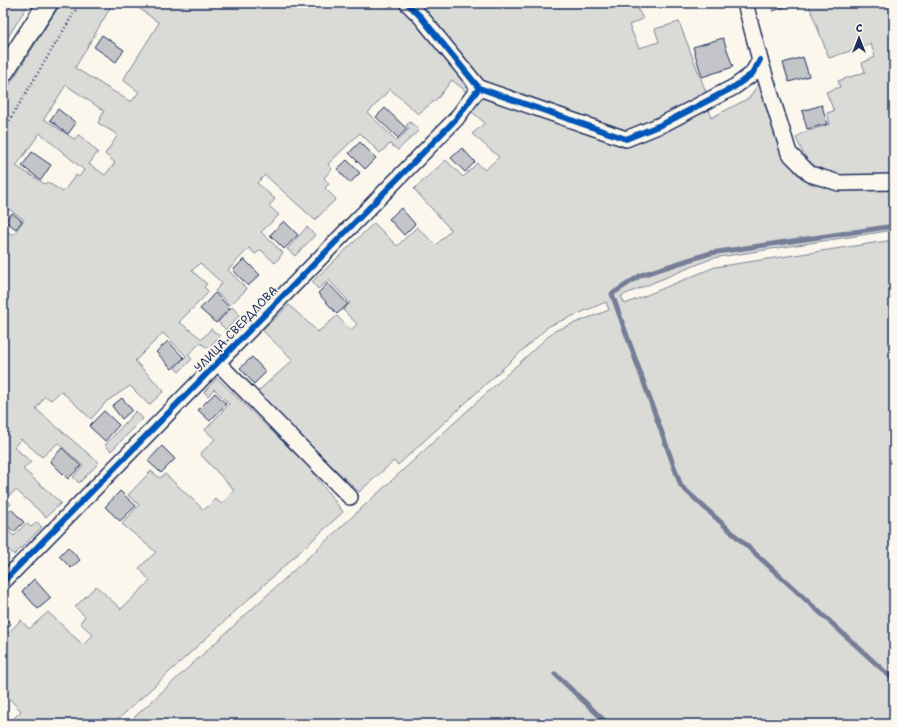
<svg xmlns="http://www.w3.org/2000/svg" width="897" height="727" viewBox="0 0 897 727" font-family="'Shantell Sans',sans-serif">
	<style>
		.green { fill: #dadad7; stroke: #7a849a; fill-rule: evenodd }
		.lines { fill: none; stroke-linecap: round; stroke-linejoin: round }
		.stream { stroke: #747e96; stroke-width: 5 }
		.building { fill: #c3c5c9; stroke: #1b2f5e }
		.minor-casing { stroke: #1b2f5e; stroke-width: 18 }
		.major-casing { stroke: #1b2f5e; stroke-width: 22 }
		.path { stroke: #1b2f5e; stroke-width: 2.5; stroke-dasharray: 1 3; stroke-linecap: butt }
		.minor { stroke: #fbf7ec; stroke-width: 15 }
		.major { stroke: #fbf7ec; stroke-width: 19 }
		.cycleway-casing { stroke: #fbf7ec; stroke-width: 8 }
		.cycleway { stroke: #0057b8; stroke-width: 6 }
		.labels { text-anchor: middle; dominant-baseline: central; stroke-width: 3; stroke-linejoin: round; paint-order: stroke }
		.street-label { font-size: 12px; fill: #1b2f5e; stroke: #fbf7ec }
	</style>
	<rect width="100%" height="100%" fill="#fbf7ec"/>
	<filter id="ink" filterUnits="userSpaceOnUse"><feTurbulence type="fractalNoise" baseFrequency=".025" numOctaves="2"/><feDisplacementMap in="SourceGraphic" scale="8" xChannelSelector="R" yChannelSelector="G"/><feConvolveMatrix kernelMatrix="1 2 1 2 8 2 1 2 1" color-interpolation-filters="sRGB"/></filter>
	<g filter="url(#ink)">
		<!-- green -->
		<path class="green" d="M3,3H29L3,45Z
			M61,3H113L75,68L131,102L139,92L123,80L159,23L132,3H635L643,19L629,25L639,48L659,42L655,29L679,22L706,92L711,118L749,98L761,80C768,104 783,168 804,180C824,193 870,189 894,190V230L713,258L621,296L625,304L715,267L894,240V724H127L554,331L609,310L606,302L549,326L398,465L394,461L359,492L256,393L293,360L262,330L289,305L318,332L337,316L351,330L357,324L343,310L350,303L329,280L318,289L312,282L374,223L397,246L417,227L436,245L451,230L414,189L446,160L463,177L477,163L485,170L499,157L472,134L485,123L471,111L478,101L452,80L438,98L418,114L390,89L368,113L397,141L409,129L406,125L410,122L419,130L398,150L390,144L380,153L360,133L328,164L332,169L324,178L329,184L325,188L336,199L315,220L265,175L257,183L275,199L269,206L279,215L261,232L283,253L275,263L261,250L255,254L249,248L228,270L247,289L230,305L215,291L222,283L200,263L192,271L207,284L204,287L209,292L179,322L202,339L211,329L220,336L208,348L200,343L188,355L192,359L179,372L175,368L186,356L163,333L135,361L164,391L149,405L130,386L107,401L91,419L61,391L51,400L45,396L36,409L99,463L79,483L73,477L83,466L58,443L42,457L21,439L14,447L31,462L23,469L61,503L46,517L16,490L6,498L11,504L3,511V229L13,235L24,220L9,209L3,217V95ZM66,85L104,111L98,123L118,135L105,154L115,163L105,175L89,164L98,152L79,135L74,139L44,119ZM40,133L84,170L79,177L76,175L63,192L47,182L45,184L16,166Z
			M808,3H894V174C866,175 823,183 804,155C801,150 799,143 796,138L802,133L830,124L827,113L834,111L826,92L840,87L838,81L865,72L862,63L875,57L871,44L829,58Z
			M307,227L315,235L295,256L287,249Z
			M232,307L240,315L226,330L218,322Z
			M217,378L309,467L343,512L113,724H3V714L11,721L21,711L3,692V655L6,652L3,648V638L21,620L29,629L48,612L83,645L93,635L80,623L85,616L75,607L96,586L121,609L150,581L139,568L156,552L122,524L139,505L128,495L151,471L160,478L165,474L204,510L215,499L222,504L234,490L200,454L215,439L205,430L229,404L214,389L208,396L204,392Z
			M136,411L143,419L111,451L105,445Z
			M37,522L42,527L14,555L3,544V526L14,536L26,523L31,527Z"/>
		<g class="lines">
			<!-- stream -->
			<path class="stream" d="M894,226L711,253L641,275L612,294L681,486L894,680
				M555,674L608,724"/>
		</g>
		<!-- building -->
		<path class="building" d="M770,3H791V5L773,11Z
			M102,35L124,50L116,62L94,47Z
			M723,38L733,67L702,77L693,47Z
			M803,57L809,76L789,82L783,63Z
			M822,105L827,124L807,129L802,111Z
			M385,108L407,129L398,138L376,117Z
			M58,109L76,123L68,134L50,120Z
			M360,142L376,158L365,169L349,153Z
			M462,148L475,162L465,172L451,158Z
			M32,152L51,165L41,180L22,166Z
			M347,160L360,173L350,183L337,169Z
			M401,208L415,224L404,235L389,219Z
			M12,213L22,221L16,229L5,221Z
			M284,221L298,235L284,249L270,235Z
			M244,259L260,275L248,286L233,270Z
			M328,283L348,304L337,314L318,293Z
			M215,293L230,308L216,323L200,309Z
			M168,341L184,358L172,369L156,352Z
			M252,357L266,372L254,384L240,368Z
			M215,393L226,404L210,421L198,410Z
			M122,398L132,410L122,419L112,406Z
			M104,411L119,425L105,441L89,426Z
			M162,446L175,459L161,473L148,461Z
			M62,448L81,466L68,479L50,461Z
			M120,491L136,506L120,521L105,507Z
			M11,509L24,522L14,532L3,522V517Z
			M68,547L80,560L71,568L59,556Z
			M34,579L51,598L38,609L22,591Z
			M3,616L11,624L4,631L3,630Z"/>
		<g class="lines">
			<defs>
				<path id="minor" d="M407,3L421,17L479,88L626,139L663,124L734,87L752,74L760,60
					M745,3L760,60L789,153L810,174L839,183L894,182
					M218,363L350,497
					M3,582L456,119L479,88"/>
				<path id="major" d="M3,73L48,3"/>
			</defs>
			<!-- minor casing -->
			<use href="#minor" class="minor-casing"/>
			<!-- major casing -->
			<use href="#major" class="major-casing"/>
			<!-- path -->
			<path class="path" d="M3,131L80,3"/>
			<!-- minor -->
			<use href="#minor" class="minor"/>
			<!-- major -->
			<use href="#major" class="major"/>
			<defs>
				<path id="cycleway" d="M407,3L421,17L479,88L626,139L663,124L734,87L752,74L760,60
					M3,582L456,119L479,88"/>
			</defs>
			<!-- cycleway casing -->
			<use href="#cycleway" class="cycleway-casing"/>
			<!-- cycleway -->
			<use href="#cycleway" class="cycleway"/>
		</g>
	</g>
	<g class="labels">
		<!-- street labels -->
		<g class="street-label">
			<text transform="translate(236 329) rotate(-46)">УЛИЦА СВЕРДЛОВА</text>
		</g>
	</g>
	<!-- margin -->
	<rect width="897" height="727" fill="none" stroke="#fbf7ec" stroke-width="16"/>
	<rect x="8" y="8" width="881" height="711" fill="none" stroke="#1b2f5e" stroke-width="1.5" filter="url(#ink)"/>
	<!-- north arrow -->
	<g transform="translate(859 38)" stroke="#fbf7ec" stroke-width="3" paint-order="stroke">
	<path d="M0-3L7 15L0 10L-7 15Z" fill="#1b2f5e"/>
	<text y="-6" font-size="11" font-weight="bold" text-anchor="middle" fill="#1b2f5e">С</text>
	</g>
</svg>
